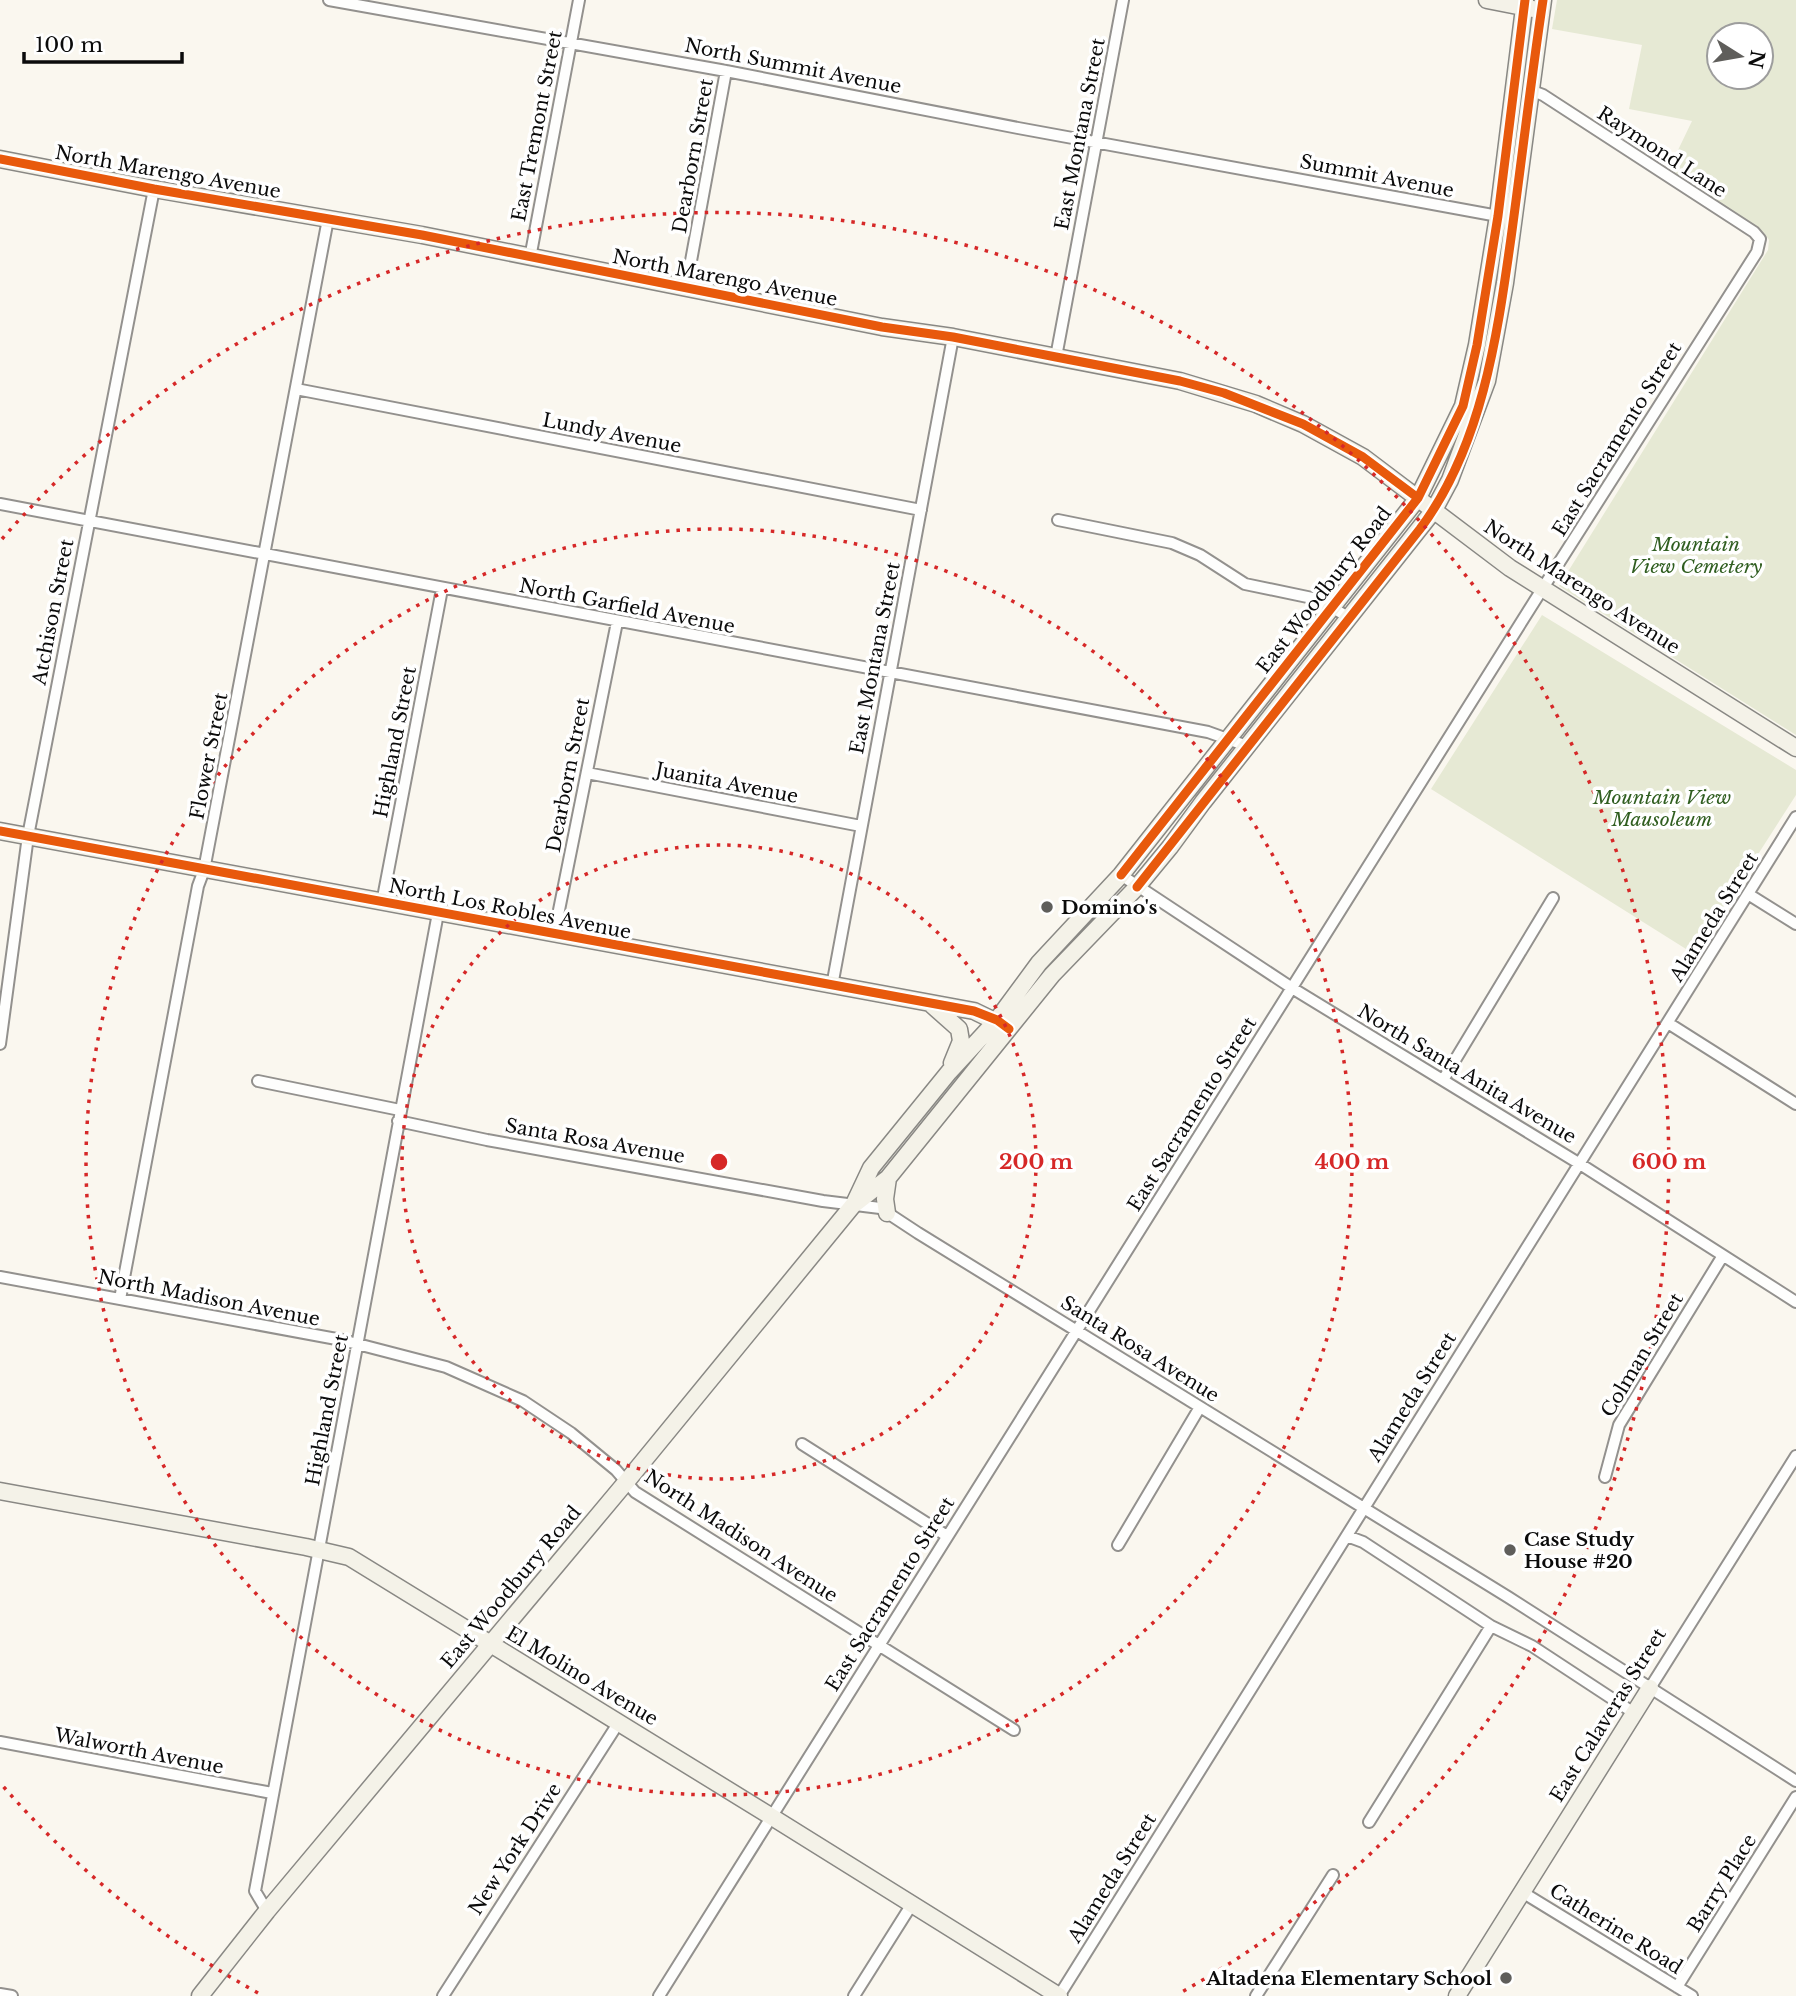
<svg xmlns="http://www.w3.org/2000/svg" width="1796" height="1996" viewBox="0 0 1796 1996" font-family="'Libre Baskerville',serif">
	<style>
		.cemetery { fill: #e6e9d4; fill-rule: evenodd }
		.lines { fill: none; stroke-linecap: round; stroke-linejoin: round }
		.street-casing { stroke: #93918e; stroke-width: 14 }
		.secondary-casing { stroke: #898884; stroke-width: 19 }
		.street { stroke: #fefefd; stroke-width: 10 }
		.secondary { stroke: #f4f2e8; stroke-width: 16 }
		.cycleway-casing { stroke: #fff; stroke-width: 13 }
		.cycleway { stroke: #e8590c; stroke-width: 9 }
		.ring { fill: none; stroke: #d62828; stroke-width: 3.5; stroke-dasharray: 3.5 7 }
		.poi-dot { fill: #5f5e5b; stroke: #fff; stroke-width: 2.5 }
		.labels { text-anchor: middle; dominant-baseline: central; stroke-width: 7; stroke-linejoin: round; paint-order: stroke }
		.street-label { font-size: 19px; fill: #0b0b0b; stroke: #fff }
		.park-label { font-size: 19px; font-style: italic; fill: #305e20; stroke: #fff }
		.poi-label { font-size: 19px; font-weight: bold; fill: #0b0b0b; stroke: #fff; text-anchor: start }
		.centre { fill: #d62828; stroke: #fff; stroke-width: 3.5 }
		.ring-label { font-size: 21px; text-anchor: middle; font-weight: bold; fill: #d62828; stroke: #fff; stroke-width: 7; stroke-linejoin: round; paint-order: stroke }
	</style>
	<rect width="100%" height="100%" fill="#faf7ef"/>
	<!-- cemetery -->
	<path class="cemetery" d="M1557,0H1796V735L1559,586L1768,250L1769,240L1764,233L1667,173L1692,121L1629,109L1642,45L1552,29ZM1719,35H1761V77H1719Z
		M1542,615L1796,770V795L1694,954L1431,789Z"/>
	<g class="lines">
		<defs>
			<path id="street" d="M329,0L726,71L1018,128L1498,216
				M530,258L579,0
				M686,288L726,71
				M1056,357L1123,0
				M296,389L921,510
				M0,504L1208,732L1247,746
				M1058,520L1172,543L1200,555L1245,584L1317,599L1350,618
				M587,773L861,826
				M1121,875L1292,988L1580,1164L1796,1302
				M1748,894L1796,924
				M382,903L442,589
				M554,935L617,622
				M832,986L953,337
				M1668,1023L1796,1104
				M0,1044L28,836L154,189
				M1443,1080L1553,898
				M258,1081L400,1110
				M398,1121L487,1140L823,1201L880,1208L918,1233L1508,1597L1796,1781
				M0,1277L342,1340L446,1367L523,1401L571,1433L616,1470L635,1492L1014,1730
				M120,1299L198,886L204,870L328,219
				M802,1444L947,1536
				M1605,1477L1619,1425L1722,1257
				M1347,1536L1363,1542L1491,1626L1532,1646L1634,1713
				M1118,1545L1200,1407
				M1650,1688L1796,1456
				M0,1742L272,1793
				M1369,1822L1491,1626
				M1522,1892L1692,1996
				M267,1911L255,1891L438,913
				M1677,1987L1796,1797
				M0,1994L12,1996
				M443,1996L619,1722
				M659,1996L1534,602L1757,252L1760,239L1754,232L1543,95L1530,90
				M854,1996L912,1904
				M1059,1996L1796,817
				M1256,1996L1333,1875"/>
			<path id="secondary" d="M1487,0L1533,9
				M0,159L154,189L422,235L882,327L953,337L1180,381L1256,404L1303,424L1363,457L1510,568L1796,748
				M0,831L974,1011L1003,1025
				M932,1005L959,1029L961,1041L952,1063
				M856,1203L888,1178L1052,975L1137,887L1170,847L1203,802L1434,510L1450,480L1487,381L1505,283L1543,0
				M887,1213L885,1199L888,1178
				M0,1491L306,1547L349,1557L772,1817L1059,1996
				M200,1996L267,1911L627,1481L854,1204L871,1168L949,1072L997,1020L1039,963L1121,875L1418,498L1463,406L1477,345L1498,216L1525,0
				M1457,1996L1650,1688"/>
		</defs>
		<!-- street casing -->
		<use href="#street" class="street-casing"/>
		<!-- secondary casing -->
		<use href="#secondary" class="secondary-casing"/>
		<!-- street -->
		<use href="#street" class="street"/>
		<!-- secondary -->
		<use href="#secondary" class="secondary"/>
		<defs>
			<path id="cycleway" d="M0,159L154,189L422,235L882,327L953,337L1056,357L1180,381L1224,393L1303,424L1363,457L1418,498
				M0,831L974,1011L997,1020L1009,1029
				M1121,875L1418,498L1463,406L1477,345L1498,216L1525,0
				M1137,887L1420,529C1482,446 1497,337 1511,238C1522,158 1531,79 1543,0"/>
		</defs>
		<!-- cycleway casing -->
		<use href="#cycleway" class="cycleway-casing"/>
		<!-- cycleway -->
		<use href="#cycleway" class="cycleway"/>
	</g>
	<!-- distance rings -->
	<g class="ring">
		<circle cx="719" cy="1162" r="317"/>
		<circle cx="719" cy="1162" r="633"/>
		<path d="M258 1993A950 950 0 0 1 2 1785M2 539A950 950 0 1 1 1180 1993"/>
	</g>
	<!-- markers -->
	<g class="poi-dot">
		<circle cx="1047" cy="907" r="7"/>
		<circle cx="1510" cy="1550" r="7"/>
		<circle cx="1506" cy="1978" r="7"/>
	</g>
	<g class="labels">
		<!-- street labels -->
		<g class="street-label">
			<text transform="translate(793 66) rotate(11)">North Summit Avenue</text>
			<text transform="translate(537 126) rotate(-79)">East Tremont Street</text>
			<text transform="translate(1080 134) rotate(-79)">East Montana Street</text>
			<text transform="translate(1662 152) rotate(33)">Raymond Lane</text>
			<text transform="translate(693 156) rotate(-80)">Dearborn Street</text>
			<text transform="translate(168 172) rotate(10)">North Marengo Avenue</text>
			<text transform="translate(1377 176) rotate(11)">Summit Avenue</text>
			<text transform="translate(725 278) rotate(11)">North Marengo Avenue</text>
			<text transform="translate(612 433) rotate(11)">Lundy Avenue</text>
			<text transform="translate(1617 439) rotate(-58)">East Sacramento Street</text>
			<text transform="translate(1582 587) rotate(33)">North Marengo Avenue</text>
			<text transform="translate(1324 590) rotate(-52)">East Woodbury Road</text>
			<text transform="translate(627 606) rotate(11)">North Garfield Avenue</text>
			<text transform="translate(53 612) rotate(-79)">Atchison Street</text>
			<text transform="translate(875 658) rotate(-79)">East Montana Street</text>
			<text transform="translate(395 742) rotate(-79)">Highland Street</text>
			<text transform="translate(209 756) rotate(-79)">Flower Street</text>
			<text transform="translate(568 775) rotate(-79)">Dearborn Street</text>
			<text transform="translate(727 783) rotate(11)">Juanita Avenue</text>
			<text transform="translate(510 909) rotate(11)">North Los Robles Avenue</text>
			<text transform="translate(1714 917) rotate(-58)">Alameda Street</text>
			<text transform="translate(1467 1074) rotate(31)">North Santa Anita Avenue</text>
			<text transform="translate(1192 1114) rotate(-58)">East Sacramento Street</text>
			<text transform="translate(595 1141) rotate(10)">Santa Rosa Avenue</text>
			<text transform="translate(209 1298) rotate(11)">North Madison Avenue</text>
			<text transform="translate(1140 1349) rotate(32)">Santa Rosa Avenue</text>
			<text transform="translate(1642 1355) rotate(-59)">Colman Street</text>
			<text transform="translate(1412 1397) rotate(-58)">Alameda Street</text>
			<text transform="translate(327 1410) rotate(-79)">Highland Street</text>
			<text transform="translate(741 1536) rotate(33)">North Madison Avenue</text>
			<text transform="translate(511 1587) rotate(-50)">East Woodbury Road</text>
			<text transform="translate(890 1594) rotate(-58)">East Sacramento Street</text>
			<text transform="translate(582 1676) rotate(31)">El Molino Avenue</text>
			<text transform="translate(1608 1715) rotate(-58)">East Calaveras Street</text>
			<text transform="translate(139 1751) rotate(11)">Walworth Avenue</text>
			<text transform="translate(515 1849) rotate(-57)">New York Drive</text>
			<text transform="translate(1112 1878) rotate(-58)">Alameda Street</text>
			<text transform="translate(1722 1883) rotate(-58)">Barry Place</text>
			<text transform="translate(1616 1929) rotate(32)">Catherine Road</text>
		</g>
		<!-- park labels -->
		<g class="park-label">
			<text x="1696" y="544">Mountain<tspan x="1696" dy="22">View Cemetery</tspan></text>
			<text x="1662" y="797">Mountain View<tspan x="1662" dy="22">Mausoleum</tspan></text>
		</g>
		<!-- poi labels -->
		<g class="poi-label">
			<text x="1061" y="907">Domino's</text>
			<text x="1524" y="1539">Case Study<tspan x="1524" dy="22">House #20</tspan></text>
			<text x="1492" y="1978" text-anchor="end">Altadena Elementary School</text>
		</g>
	</g>
	<circle cx="719" cy="1162" r="10" class="centre"/>
	<g class="ring-label">
		<text x="1036" y="1169">200 m</text>
		<text x="1352" y="1169">400 m</text>
		<text x="1669" y="1169">600 m</text>
	</g>
	<!-- north arrow -->
	<g transform="translate(1740 56) rotate(101)"><circle r="33" fill="#ffffff" stroke="#9d9d9d" stroke-width="2"/>
	<path d="M0-5L12 26L0 18L-12 26Z" fill="#5f5e5b"/>
	<text y="-10" font-size="19" font-weight="bold" text-anchor="middle" fill="#0b0b0b">N</text>
	</g>
	<!-- scale -->
	<path d="M24 52v10h158v-10" fill="none" stroke="#0b0b0b" stroke-width="3.5"/>
	<text x="35" y="52" font-size="21" fill="#0b0b0b" stroke="#ffffff" stroke-width="5" paint-order="stroke">100 m</text>
</svg>
